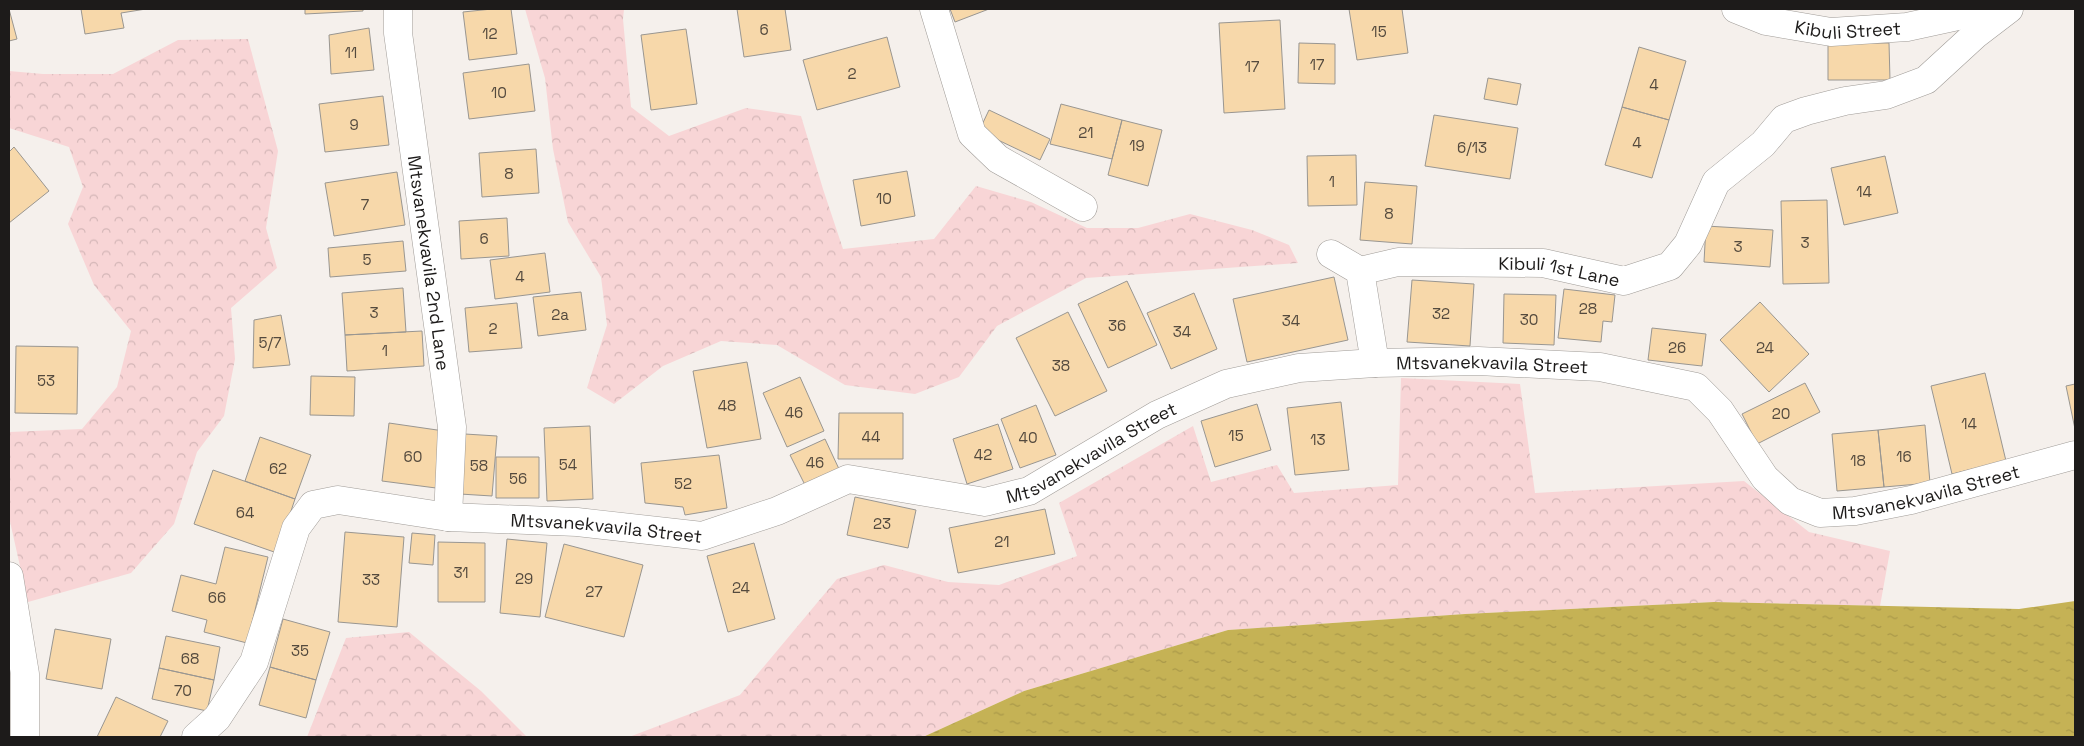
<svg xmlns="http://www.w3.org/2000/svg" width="2084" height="746" viewBox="0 0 2084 746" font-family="'Space Grotesk',sans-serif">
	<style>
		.forest { fill: url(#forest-crowns) }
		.water { fill: url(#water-ripples) }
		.building { fill: #f7d8aa; stroke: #999691 }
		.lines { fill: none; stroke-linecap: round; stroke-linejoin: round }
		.minor-casing { stroke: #a09c98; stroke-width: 29 }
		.minor { stroke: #fff; stroke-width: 28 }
		.labels { text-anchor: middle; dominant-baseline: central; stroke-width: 4; stroke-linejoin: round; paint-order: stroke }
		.number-label { font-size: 15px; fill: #544a3e }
		.street-label { font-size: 18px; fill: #1d1b1a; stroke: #fff }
	</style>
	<defs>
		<pattern id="forest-crowns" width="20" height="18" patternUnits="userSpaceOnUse" patternTransform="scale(1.25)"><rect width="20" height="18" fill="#f8d5d6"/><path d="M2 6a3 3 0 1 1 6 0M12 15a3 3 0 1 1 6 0" fill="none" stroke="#d4b6b7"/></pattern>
		<pattern id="water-ripples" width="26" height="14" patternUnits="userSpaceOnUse" patternTransform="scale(1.25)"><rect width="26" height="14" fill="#c5b255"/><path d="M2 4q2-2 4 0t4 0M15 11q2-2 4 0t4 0" fill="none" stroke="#a99849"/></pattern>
	</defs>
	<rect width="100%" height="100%" fill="#f5f0ec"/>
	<!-- forest -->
	<path class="forest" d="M525,9H624L623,19L631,107L669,136L746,108L801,116L823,189L843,249L934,239L976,186L1031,202L1087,228H1138L1190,214L1252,230L1289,245L1298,263L1086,278L997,326L959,377L915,394L845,385L777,345L721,341L663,366L614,404L587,388L607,325L601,277L568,222L553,149L545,78Z
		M248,39L278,151L266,228L277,268L231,308L235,359L224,416L197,452L174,524L131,573L28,602L9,517V432L82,429L117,387L131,331L94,285L68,224L83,187L69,147L9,128V71L43,74H113L178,40Z
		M1401,378L1520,384L1535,493L1744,481L1809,532L1890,551L1880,606L1714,602L1465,614L1228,630L1024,691L923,737H629L740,695L837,579L884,565L948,582L999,585L1077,556L1059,503L1193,426L1211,482L1277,465L1294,493L1398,485Z
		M409,632L481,691L527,737H307L346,638Z"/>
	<!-- water -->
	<path class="water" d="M2075,601V737H923L1024,691L1228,630L1465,614L1714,602L2019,609Z"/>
	<!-- building -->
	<path class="building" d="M9,9L17,39L9,41Z
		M81,9H146L121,13L124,28L85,34Z
		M305,9H363V11L305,14Z
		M492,9H511L517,54L469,60L463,12Z
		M737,9H785L791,50L744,57Z
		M950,9H989L955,22Z
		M1349,9H1402L1408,53L1357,60Z
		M1280,20L1285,109L1224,113L1219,23Z
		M369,28L374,70L331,74L329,35Z
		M686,29L697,104L651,110L641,35Z
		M887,37L900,87L817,110L803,60Z
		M1299,43L1335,44V84L1298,83Z
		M1828,43H1889L1890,80H1828Z
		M1639,47L1686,61L1669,120L1622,107Z
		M529,64L535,111L469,119L463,73Z
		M1488,78L1521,84L1517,105L1484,99Z
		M383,96L389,145L325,152L319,104Z
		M1061,104L1122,120L1112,159L1050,144Z
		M1622,107L1669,120L1652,178L1605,165Z
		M989,110L1050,139L1040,160L979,131Z
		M1434,115L1518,128L1510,179L1425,166Z
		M1122,120L1162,130L1148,186L1108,175Z
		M14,147L49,191L9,223V152Z
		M536,149L539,193L482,197L479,153Z
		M1356,155L1357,205L1308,206L1307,156Z
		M1885,156L1898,213L1844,225L1831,168Z
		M907,171L915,216L861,226L853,180Z
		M397,172L405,225L334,236L325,183Z
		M1365,182L1417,186L1412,244L1360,240Z
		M1827,200L1829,283L1783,284L1781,201Z
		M507,218L509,256L461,259L459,221Z
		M1706,226L1773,230L1770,267L1704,262Z
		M403,241L406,271L330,277L328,248Z
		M545,253L550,292L495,299L490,260Z
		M1334,277L1348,340L1247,362L1233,299Z
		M1412,280L1474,284L1470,346L1407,342Z
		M1127,281L1157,345L1108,368L1078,304Z
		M403,288L406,332L345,335L342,293Z
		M1564,289L1615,295L1612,322L1603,321L1601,342L1558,338Z
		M581,292L586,330L538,336L533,297Z
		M1194,293L1217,349L1171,369L1147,313Z
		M1504,294L1556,295L1554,345L1503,343Z
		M1760,302L1809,354L1769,392L1720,340Z
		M517,303L522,348L469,352L465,308Z
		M1068,312L1107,391L1055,416L1016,338Z
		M281,315L290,365L253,368L254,320Z
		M1652,328L1706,334L1702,366L1648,360Z
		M422,331L424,366L347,371L345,335Z
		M16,346L78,347L77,414L15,413Z
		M747,362L761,439L707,448L693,371Z
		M1985,373L2006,461L1952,474L1931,386Z
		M311,376L355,377L354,416L310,415Z
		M800,377L824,431L787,447L763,393Z
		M1805,383L1820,412L1757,444L1742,414Z
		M2075,384V429L2066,386Z
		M1341,402L1349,470L1295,475L1287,408Z
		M1257,404L1271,450L1215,467L1201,421Z
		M1036,405L1056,455L1020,468L1001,419Z
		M839,413H903V459H838Z
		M389,423L444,431L436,488L382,481Z
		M998,424L1013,469L967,484L953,439Z
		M1925,425L1930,483L1884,487L1878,430Z
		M590,426L593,499L547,501L544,428Z
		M1878,430L1884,487L1837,491L1832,434Z
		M465,434L497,436L492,496L460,494Z
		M260,437L311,455L295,499L245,481Z
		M825,439L839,469L805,485L790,455Z
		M719,455L727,508L685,515L683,507L645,503L641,463Z
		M496,457H539V498H496Z
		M213,470L295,499L277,553L194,524Z
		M855,497L916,510L908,548L847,535Z
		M1045,509L1055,554L958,573L949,528Z
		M345,532L404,537L397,627L338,622Z
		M412,533L435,535L433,565L409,563Z
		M507,539L547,543L540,617L500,613Z
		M438,542L485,543V602H438Z
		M754,543L775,619L728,632L707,556Z
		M564,544L643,565L624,637L545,617Z
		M225,547L268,557L247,643L204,632L207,620L172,611L181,575L216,584Z
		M283,619L330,632L316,680L270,667Z
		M55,629L111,639L102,689L46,679Z
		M166,636L220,647L214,680L159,668Z
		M270,667L316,680L306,718L259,705Z
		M159,668L214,680L207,711L152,699Z
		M116,697L168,721L160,737H97Z"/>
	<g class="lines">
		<defs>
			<g id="minor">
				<path id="s1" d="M398,9V33L452,427L448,517"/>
				<path d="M934,9L972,134L998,159L1083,207"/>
				<path id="s2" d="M1736,9L1766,21L1831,32L1907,27L1990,9"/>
				<path d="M1331,254L1360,271L1375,363"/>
				<path id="s3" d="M1360,271L1398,262L1543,263L1624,281L1670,266L1688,244L1716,182L1763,144L1784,119L1806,111L1845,101L1886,95L1926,80L1975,35L2009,9"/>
				<path d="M9,576L25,674V737"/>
				<path id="s4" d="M196,737L217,718L254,662L296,528L313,505L338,500L448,517L577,522L702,536L777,511L848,479L985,502L1029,491L1157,415L1226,384L1299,368L1375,363L1478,361L1600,367L1696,387L1720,411L1765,478L1790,501L1820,513L1855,511L1911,500L2075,455"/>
			</g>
		</defs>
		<!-- minor casing -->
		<use href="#minor" class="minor-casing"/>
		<!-- minor -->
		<use href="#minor" class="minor"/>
	</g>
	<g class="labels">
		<!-- number labels -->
		<g class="number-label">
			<text x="764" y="29">6</text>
			<text x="1379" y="31">15</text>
			<text x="490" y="33">12</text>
			<text x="351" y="52">11</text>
			<text x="1317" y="64">17</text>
			<text x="1252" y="66">17</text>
			<text x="852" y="73">2</text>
			<text x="1654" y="84">4</text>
			<text x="499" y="92">10</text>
			<text x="354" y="124">9</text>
			<text x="1086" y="132">21</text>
			<text x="1637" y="142">4</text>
			<text x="1137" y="145">19</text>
			<text x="1472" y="147">6/13</text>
			<text x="509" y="173">8</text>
			<text x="1332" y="181">1</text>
			<text x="1864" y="191">14</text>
			<text x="884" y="198">10</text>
			<text x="365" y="204">7</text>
			<text x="1389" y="213">8</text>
			<text x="484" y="238">6</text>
			<text x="1805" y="242">3</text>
			<text x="1738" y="246">3</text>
			<text x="367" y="259">5</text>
			<text x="520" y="276">4</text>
			<text x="1588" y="308">28</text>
			<text x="374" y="312">3</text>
			<text x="1441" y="313">32</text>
			<text x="560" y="314">2a</text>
			<text x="1529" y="319">30</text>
			<text x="1291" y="320">34</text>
			<text x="1117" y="325">36</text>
			<text x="493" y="328">2</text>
			<text x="1182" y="331">34</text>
			<text x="270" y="342">5/7</text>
			<text x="1677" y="347">26</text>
			<text x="1765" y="347">24</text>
			<text x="385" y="350">1</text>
			<text x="1061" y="365">38</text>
			<text x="46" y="380">53</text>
			<text x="727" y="405">48</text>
			<text x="794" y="412">46</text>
			<text x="1781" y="413">20</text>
			<text x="1969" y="423">14</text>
			<text x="1236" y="435">15</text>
			<text x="871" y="436">44</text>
			<text x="1028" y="437">40</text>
			<text x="1318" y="439">13</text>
			<text x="983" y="454">42</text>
			<text x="413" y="456">60</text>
			<text x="1904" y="456">16</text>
			<text x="1858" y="460">18</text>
			<text x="815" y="462">46</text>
			<text x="568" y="464">54</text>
			<text x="479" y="465">58</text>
			<text x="278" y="468">62</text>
			<text x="518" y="478">56</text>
			<text x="683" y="483">52</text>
			<text x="245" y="512">64</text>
			<text x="882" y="523">23</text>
			<text x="1002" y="541">21</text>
			<text x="461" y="572">31</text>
			<text x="524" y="578">29</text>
			<text x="371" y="579">33</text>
			<text x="741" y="587">24</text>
			<text x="594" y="591">27</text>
			<text x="217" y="597">66</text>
			<text x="300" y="650">35</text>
			<text x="190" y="658">68</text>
			<text x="183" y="690">70</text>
		</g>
		<!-- street labels -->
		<g class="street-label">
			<text stroke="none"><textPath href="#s2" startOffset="115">Kibuli Street</textPath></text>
			<text stroke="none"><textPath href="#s1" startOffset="256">Mtsvanekvavila 2nd Lane</textPath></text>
			<text stroke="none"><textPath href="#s3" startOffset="201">Kibuli 1st Lane</textPath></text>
			<text stroke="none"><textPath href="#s4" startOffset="1490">Mtsvanekvavila Street</textPath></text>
			<text stroke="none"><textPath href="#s4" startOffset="1070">Mtsvanekvavila Street</textPath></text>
			<text stroke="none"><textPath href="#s4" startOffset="1985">Mtsvanekvavila Street</textPath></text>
			<text stroke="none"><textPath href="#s4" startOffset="560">Mtsvanekvavila Street</textPath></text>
		</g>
	</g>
	<!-- border -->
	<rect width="2084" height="746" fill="none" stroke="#1d1b1a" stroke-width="20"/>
</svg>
